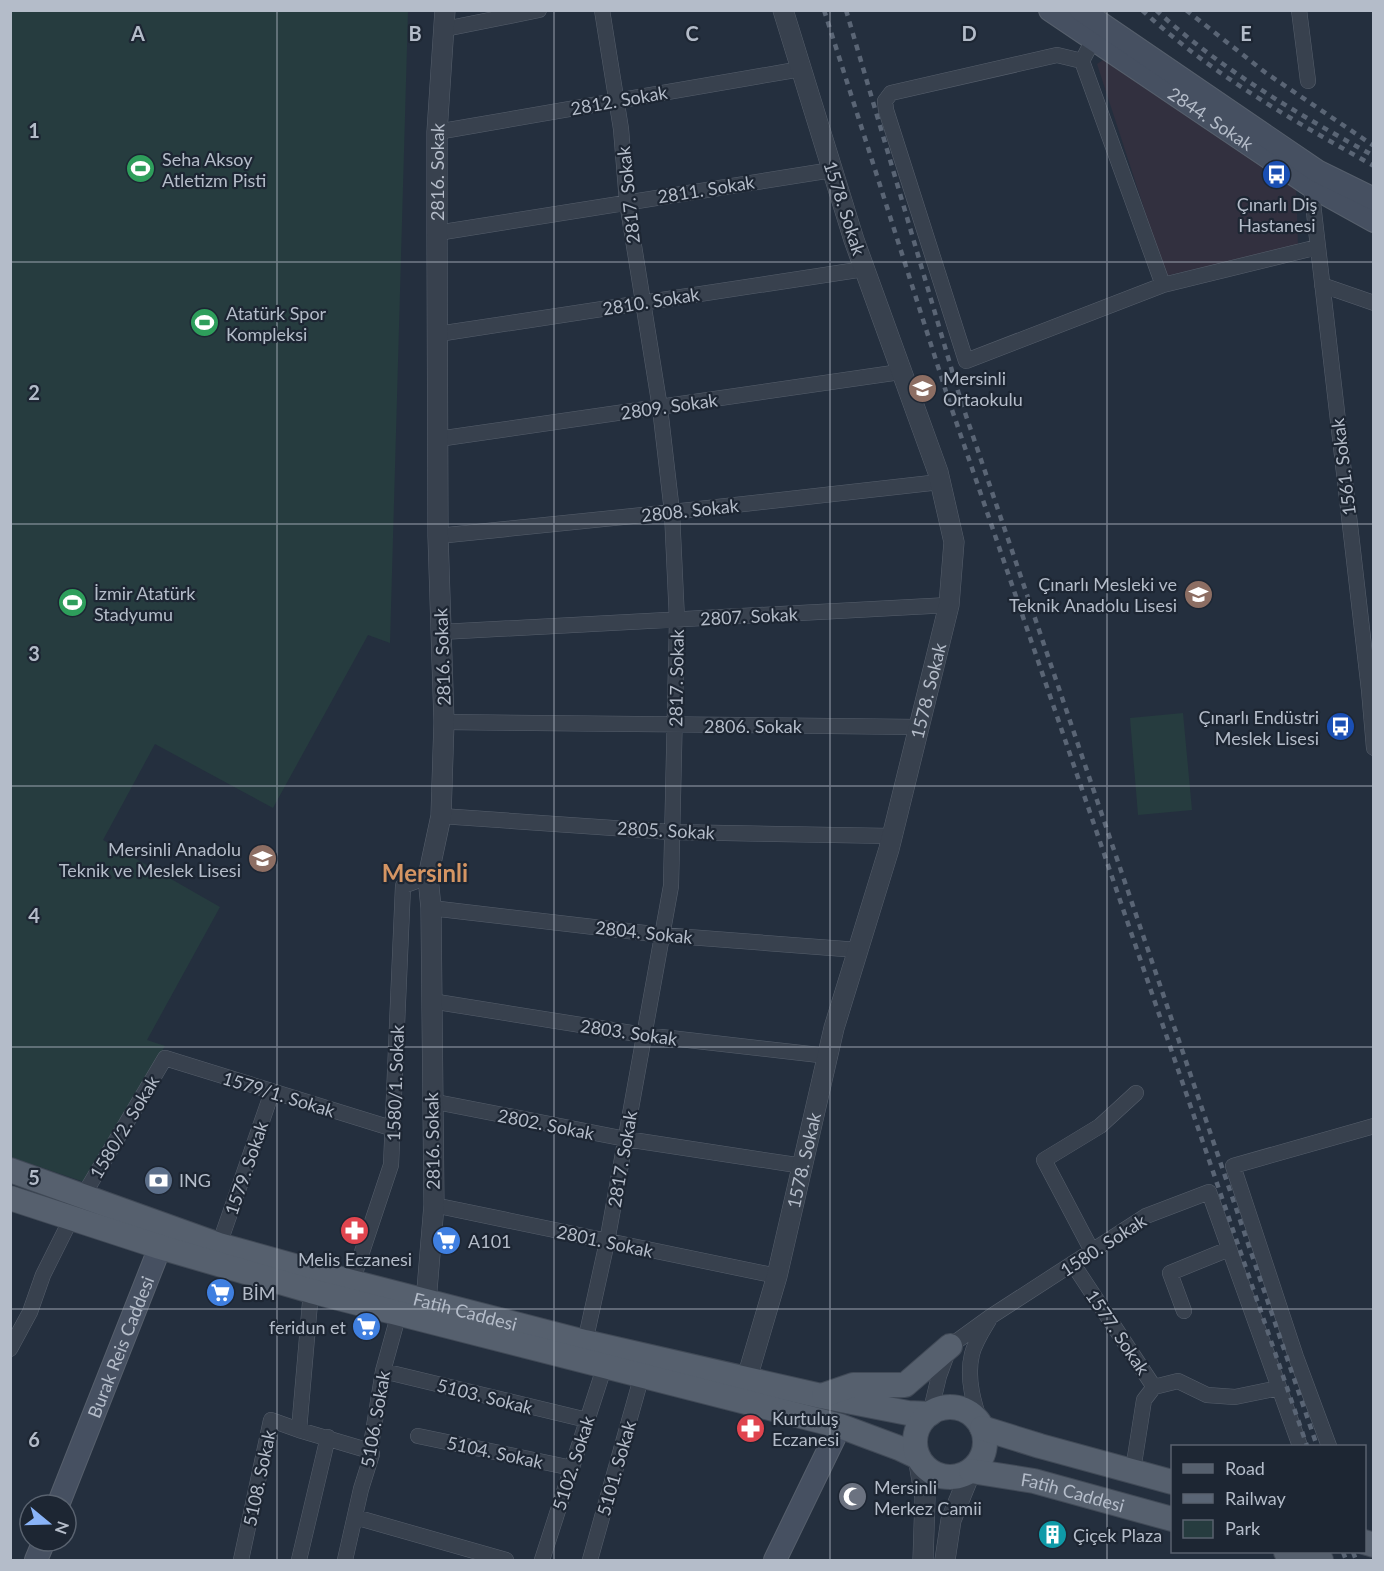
<svg xmlns="http://www.w3.org/2000/svg" width="1384" height="1571" viewBox="0 0 1384 1571" font-family="Lato,sans-serif">
	<style>
		.medical { fill: #32303f }
		.green { fill: #263c3f }
		.lines { fill: none; stroke-linecap: round; stroke-linejoin: round }
		.minor-casing { stroke: #565f6c; stroke-width: 16 }
		.tertiary-casing { stroke: #565f6c; stroke-width: 21 }
		.secondary-casing { stroke: #565f6c; stroke-width: 24 }
		.primary-casing { stroke: #414a57; stroke-width: 26 }
		.minor { stroke: #38414e; stroke-width: 15 }
		.tertiary { stroke: #38414e; stroke-width: 20 }
		.secondary { stroke: #465061; stroke-width: 22 }
		.primary { stroke: #56606e; stroke-width: 24 }
		.rail { stroke: #5a6575; stroke-width: 4.5; stroke-dasharray: 6 6; stroke-linecap: butt }
		.grid { fill: none; stroke: #b4bcc9; stroke-width: 1.5; stroke-opacity: 0.55 }
		.labels { text-anchor: middle; dominant-baseline: central; stroke-width: 4.5; stroke-linejoin: round; paint-order: stroke }
		.street-label { font-size: 18px; fill: #b4bcc9; stroke: #1d2633 }
		.poi-label { font-size: 18px; fill: #b4bcc9; stroke: #1d2633; text-anchor: start }
		.district-label { font-size: 24px; font-weight: bold; fill: #d59563; stroke: #1d2633 }
		.grid-label { font-size: 20px; text-anchor: middle; font-weight: bold; fill: #b4bcc9; stroke: #1d2633; stroke-width: 4.5; stroke-linejoin: round; paint-order: stroke }
	</style>
	<rect width="100%" height="100%" fill="#242f3e"/>
	<!-- medical -->
	<path class="medical" d="M1106,58L1296,183L1298,245L1166,276L1097,64Z"/>
	<!-- green -->
	<path class="green" d="M11,11H408L390,643L368,635L273,808L155,744L103,840L220,907L147,1040L165,1046L84,1182L11,1157Z
		M1183,713L1192,810L1138,815L1130,718Z"/>
	<g class="lines">
		<defs>
			<path id="minor" d="M1299,10L1308,81
				M445,29L539,10
				M1082,61L1057,55L891,93L885,101L886,110L966,361L1163,285L1082,61L1093,40
				M437,132L801,69
				M1313,182L1311,186L1369,690L1374,748
				M437,233L832,170
				M1163,285L1318,247
				M1322,285L1374,303
				M438,334L864,269
				M438,439L900,372
				M438,536L672,512L940,482
				M441,632L949,605
				M444,722L919,727
				M441,816L671,832L892,836
				M431,908L662,935L858,950
				M431,1001L644,1035L828,1056
				M431,1101L626,1139L803,1166
				M83,1196L165,1058L394,1129
				M434,1205L777,1276
				M219,1245L272,1092
				M1092,1251L1044,1160L1100,1126L1136,1093
				M1073,1264L1154,1387L1144,1400L1133,1470
				M352,1291V1282L391,1165L403,886L428,877
				M1184,1311L1170,1273L1229,1249
				M585,1342L607,1242L671,886L677,620L672,512L660,408L627,202L621,129L602,10
				M10,1349L30,1312L43,1275L71,1219
				M383,1371L587,1420
				M1154,1387L1178,1381L1207,1395L1235,1397L1279,1388
				M930,1414L939,1376L950,1346L990,1317L1146,1216L1209,1192L1300,1446
				M982,1428C974,1404 966,1379 972,1354C975,1342 983,1330 989,1320
				M299,1430L370,1451
				M418,1436L572,1468
				M1329,1446L1296,1357L1233,1166L1374,1126
				M355,1517L506,1560
				M241,1560L271,1420L299,1430L311,1291
				M299,1560L328,1437
				M345,1560L361,1489L372,1454L370,1451L383,1371L399,1313
				M542,1560L605,1365
				M590,1560L642,1375"/>
			<g id="tertiary">
				<path id="s1" d="M426,1302L434,1205L431,908L428,877L441,816L444,722L438,536L437,233V132L445,10"/>
				<path id="s2" d="M747,1378L777,1276L834,1028L889,849L949,605L954,542L938,472L854,240L783,10"/>
				<path d="M918,1457L925,1498L923,1560"/>
				<path d="M945,1560L951,1520L971,1471"/>
			</g>
			<g id="secondary">
				<path id="s3" d="M1050,10L1311,186L1374,221"/>
				<path d="M1081,10L1317,171L1374,199"/>
				<path id="s4" d="M58,1505L160,1247L177,1238"/>
				<path d="M36,1560L44,1541"/>
				<path d="M775,1560L840,1426"/>
			</g>
			<g id="primary">
				<path id="s5" d="M10,1170L219,1245L352,1282L585,1342L821,1396L908,1413L930,1414"/>
				<path d="M10,1198L160,1247L311,1291L840,1426L899,1448L918,1457"/>
				<path d="M824,1395L853,1385H905L950,1346"/>
				<circle cx="950" cy="1442" r="35"/>
				<path d="M982,1428L1040,1446L1172,1482"/>
				<path id="s6" d="M971,1471L1034,1481L1172,1519"/>
				<path d="M1364,1542L1374,1545"/>
				<path d="M1286,1552L1321,1560"/>
			</g>
		</defs>
		<!-- minor casing -->
		<use href="#minor" class="minor-casing"/>
		<!-- tertiary casing -->
		<use href="#tertiary" class="tertiary-casing"/>
		<!-- secondary casing -->
		<use href="#secondary" class="secondary-casing"/>
		<!-- primary casing -->
		<use href="#primary" class="primary-casing"/>
		<!-- minor -->
		<use href="#minor" class="minor"/>
		<!-- tertiary -->
		<use href="#tertiary" class="tertiary"/>
		<!-- secondary -->
		<use href="#secondary" class="secondary"/>
		<!-- primary -->
		<use href="#primary" class="primary"/>
		<!-- rail -->
		<path class="rail" d="M824,10L949,401L1307,1446
			M846,10L960,398L1317,1446
			M1142,10C1211,74 1292,120 1374,166
			M1156,10C1220,69 1298,114 1374,156
			M1186,10L1266,73L1374,146
			M1343,1552L1346,1560
			M1353,1552L1356,1560"/>
	</g>
	<!-- grid -->
	<path class="grid" d="M277,10V1560M554,10V1560M830,10V1560M1107,10V1560M10,262H1374M10,524H1374M10,786H1374M10,1047H1374M10,1309H1374"/>
	<!-- icons -->
	<defs>
		<symbol id="stadium-disc" viewBox="-11 -11 22 22"><circle r="9.5" fill="#2e9e5b" stroke="#1d2633"/><path d="M0-5a6.5 5 0 1 0 0 10a6.5 5 0 1 0 0-10ZM-3.5-1.8h7v3.6h-7Z" fill="#fff"/></symbol>
		<symbol id="bus-disc" viewBox="-11 -11 22 22"><circle r="9.5" fill="#1a4fb4" stroke="#1d2633"/><path d="M-5-6H5V4H4V6H2V4H-2V6H-4V4H-5ZM-3.5-4V0h7V-4ZM-3.5 1.2v1.5H-2V1.2ZM2 1.2v1.5H3.5V1.2Z" fill="#fff"/></symbol>
		<symbol id="school-disc" viewBox="-11 -11 22 22"><circle r="9.5" fill="#8d6e63" stroke="#1d2633"/><path d="M0-5L7-2L0 1L-7-2ZM-4 1L0 2.5L4 1V4Q0 6-4 4Z" fill="#fff"/></symbol>
		<symbol id="bank-disc" viewBox="-11 -11 22 22"><circle r="9.5" fill="#5c6f8a" stroke="#1d2633"/><path d="M-6-4H6V4H-6ZM0-2.3a2.3 2.3 0 1 0 0 4.6a2.3 2.3 0 1 0 0-4.6Z" fill="#fff"/></symbol>
		<symbol id="pharmacy-disc" viewBox="-11 -11 22 22"><circle r="9.5" fill="#e0444e" stroke="#1d2633"/><path d="M-2-6h4v4h4v4h-4v4h-4v-4h-4v-4h4Z" fill="#fff"/></symbol>
		<symbol id="supermarket-disc" viewBox="-11 -11 22 22"><circle r="9.5" fill="#3f7fe0" stroke="#1d2633"/><path d="M-6-5.5h2.5l.6 2H6L4.5 2H-2.5L-4.4-4H-6ZM-1.5 3.2a1.3 1.3 0 1 0 .1 0ZM3 3.2a1.3 1.3 0 1 0 .1 0Z" fill="#fff"/></symbol>
		<symbol id="mosque-disc" viewBox="-11 -11 22 22"><circle r="9.5" fill="#6b7280" stroke="#1d2633"/><path d="M3.5-4.9A6 6 0 1 0 3.5 4.9A5 5 0 1 1 3.5-4.9Z" fill="#fff"/></symbol>
		<symbol id="building-disc" viewBox="-11 -11 22 22"><circle r="9.5" fill="#0f9aa8" stroke="#1d2633"/><path d="M-4-6H4V6H1V3H-1V6H-4ZM-2.5-4.3h1.7v1.8h-1.7ZM.8-4.3h1.7v1.8H.8ZM-2.5-1h1.7V.8h-1.7ZM.8-1h1.7V.8H.8Z" fill="#fff"/></symbol>
	</defs>
	<g fill-rule="evenodd">
		<use href="#stadium-disc" x="124" y="152" width="33" height="33"/>
		<use href="#bus-disc" x="1260" y="158" width="33" height="33"/>
		<use href="#stadium-disc" x="188" y="306" width="33" height="33"/>
		<use href="#school-disc" x="906" y="372" width="33" height="33"/>
		<use href="#school-disc" x="1182" y="578" width="33" height="33"/>
		<use href="#stadium-disc" x="56" y="586" width="33" height="33"/>
		<use href="#bus-disc" x="1324" y="710" width="33" height="33"/>
		<use href="#school-disc" x="246" y="842" width="33" height="33"/>
		<use href="#bank-disc" x="142" y="1164" width="33" height="33"/>
		<use href="#pharmacy-disc" x="338" y="1214" width="33" height="33"/>
		<use href="#supermarket-disc" x="430" y="1224" width="33" height="33"/>
		<use href="#supermarket-disc" x="204" y="1276" width="33" height="33"/>
		<use href="#supermarket-disc" x="350" y="1310" width="33" height="33"/>
		<use href="#pharmacy-disc" x="734" y="1412" width="33" height="33"/>
		<use href="#mosque-disc" x="836" y="1480" width="33" height="33"/>
		<use href="#building-disc" x="1036" y="1518" width="33" height="33"/>
	</g>
	<g class="labels">
		<!-- street labels -->
		<g class="street-label">
			<text transform="translate(619 100) rotate(-10)">2812. Sokak</text>
			<text stroke="none"><textPath href="#s3" startOffset="194">2844. Sokak</textPath></text>
			<text stroke="none"><textPath href="#s1" startOffset="1132">2816. Sokak</textPath></text>
			<text transform="translate(706 189) rotate(-9)">2811. Sokak</text>
			<text transform="translate(628 195) rotate(-96)">2817. Sokak</text>
			<text transform="translate(845 208) rotate(72)">1578. Sokak</text>
			<text transform="translate(651 301) rotate(-9)">2810. Sokak</text>
			<text transform="translate(669 406) rotate(-8)">2809. Sokak</text>
			<text transform="translate(1343 467) rotate(-97)">1561. Sokak</text>
			<text transform="translate(690 510) rotate(-6)">2808. Sokak</text>
			<text transform="translate(749 616) rotate(-3)">2807. Sokak</text>
			<text transform="translate(442 657) rotate(-92)">2816. Sokak</text>
			<text transform="translate(676 678) rotate(-89)">2817. Sokak</text>
			<text stroke="none"><textPath href="#s2" startOffset="711">1578. Sokak</textPath></text>
			<text x="753" y="726">2806. Sokak</text>
			<text transform="translate(666 830) rotate(3)">2805. Sokak</text>
			<text transform="translate(644 932) rotate(6)">2804. Sokak</text>
			<text transform="translate(629 1032) rotate(8)">2803. Sokak</text>
			<text transform="translate(395 1083) rotate(-88)">1580/1. Sokak</text>
			<text transform="translate(279 1094) rotate(17)">1579/1. Sokak</text>
			<text transform="translate(546 1124) rotate(11)">2802. Sokak</text>
			<text transform="translate(124 1127) rotate(-59)">1580/2. Sokak</text>
			<text transform="translate(432 1141) rotate(-91)">2816. Sokak</text>
			<text transform="translate(622 1159) rotate(-80)">2817. Sokak</text>
			<text stroke="none"><textPath href="#s2" startOffset="225">1578. Sokak</textPath></text>
			<text transform="translate(246 1168) rotate(-71)">1579. Sokak</text>
			<text transform="translate(605 1241) rotate(12)">2801. Sokak</text>
			<text transform="translate(1103 1245) rotate(-33)">1580. Sokak</text>
			<text stroke="none"><textPath href="#s5" startOffset="477">Fatih Caddesi</textPath></text>
			<text transform="translate(1118 1332) rotate(56)">1577. Sokak</text>
			<text stroke="none"><textPath href="#s4" startOffset="170">Burak Reis Caddesi</textPath></text>
			<text transform="translate(485 1396) rotate(14)">5103. Sokak</text>
			<text transform="translate(375 1419) rotate(-80)">5106. Sokak</text>
			<text transform="translate(495 1452) rotate(12)">5104. Sokak</text>
			<text transform="translate(573 1463) rotate(-72)">5102. Sokak</text>
			<text transform="translate(616 1468) rotate(-74)">5101. Sokak</text>
			<text transform="translate(259 1478) rotate(-78)">5108. Sokak</text>
			<text stroke="none"><textPath href="#s6" startOffset="104">Fatih Caddesi</textPath></text>
		</g>
		<!-- poi labels -->
		<g class="poi-label">
			<text x="162" y="159">Seha Aksoy<tspan x="162" dy="21">Atletizm Pisti</tspan></text>
			<text x="1277" y="204" text-anchor="middle">Çınarlı Diş<tspan x="1277" dy="21">Hastanesi</tspan></text>
			<text x="226" y="313">Atatürk Spor<tspan x="226" dy="21">Kompleksi</tspan></text>
			<text x="943" y="378">Mersinli<tspan x="943" dy="21">Ortaokulu</tspan></text>
			<text x="1177" y="584" text-anchor="end">Çınarlı Mesleki ve<tspan x="1177" dy="21">Teknik Anadolu Lisesi</tspan></text>
			<text x="94" y="593">İzmir Atatürk<tspan x="94" dy="21">Stadyumu</tspan></text>
			<text x="1319" y="717" text-anchor="end">Çınarlı Endüstri<tspan x="1319" dy="21">Meslek Lisesi</tspan></text>
			<text x="241" y="849" text-anchor="end">Mersinli Anadolu<tspan x="241" dy="21">Teknik ve Meslek Lisesi</tspan></text>
			<text x="179" y="1180">ING</text>
			<text x="468" y="1241">A101</text>
			<text x="355" y="1259" text-anchor="middle">Melis Eczanesi</text>
			<text x="242" y="1293">BİM</text>
			<text x="346" y="1327" text-anchor="end">feridun et</text>
			<text x="772" y="1418">Kurtuluş<tspan x="772" dy="21">Eczanesi</tspan></text>
			<text x="874" y="1487">Mersinli<tspan x="874" dy="21">Merkez Camii</tspan></text>
			<text x="1073" y="1535">Çiçek Plaza</text>
		</g>
		<!-- district labels -->
		<g class="district-label">
			<text x="425" y="872">Mersinli</text>
		</g>
	</g>
	<g class="grid-label">
		<text x="138" y="41">A</text>
		<text x="415" y="41">B</text>
		<text x="692" y="41">C</text>
		<text x="969" y="41">D</text>
		<text x="1246" y="41">E</text>
		<text x="34" y="138">1</text>
		<text x="34" y="400">2</text>
		<text x="34" y="661">3</text>
		<text x="34" y="923">4</text>
		<text x="34" y="1185">5</text>
		<text x="34" y="1447">6</text>
	</g>
	<!-- border -->
	<rect width="1384" height="1571" fill="none" stroke="#b4bcc9" stroke-width="24"/>
	<!-- legend -->
	<rect x="1171" y="1445" width="195" height="108" fill="#1d2633" stroke="#59626f" stroke-width="1.5"/>
	<rect x="1183" y="1464" width="30" height="9" fill="#56606e" stroke="#59626f" stroke-width="1.5"/>
	<text x="1225" y="1475" font-size="18" fill="#b4bcc9">Road</text>
	<rect x="1183" y="1494" width="30" height="9" fill="#5a6575" stroke="#59626f" stroke-width="1.5"/>
	<text x="1225" y="1505" font-size="18" fill="#b4bcc9">Railway</text>
	<rect x="1183" y="1520" width="30" height="18" fill="#263c3f" stroke="#59626f" stroke-width="1.5"/>
	<text x="1225" y="1535" font-size="18" fill="#b4bcc9">Park</text>
	<!-- north arrow -->
	<g transform="translate(48 1523) rotate(109)"><circle r="28" fill="#1d2633" stroke="#59626f" stroke-width="1.5"/>
	<path d="M0-4.5L10 22L0 15L-10 22Z" fill="#8ab4f8"/>
	<text y="-9" font-size="16" font-weight="bold" text-anchor="middle" fill="#b4bcc9">N</text>
	</g>
</svg>
